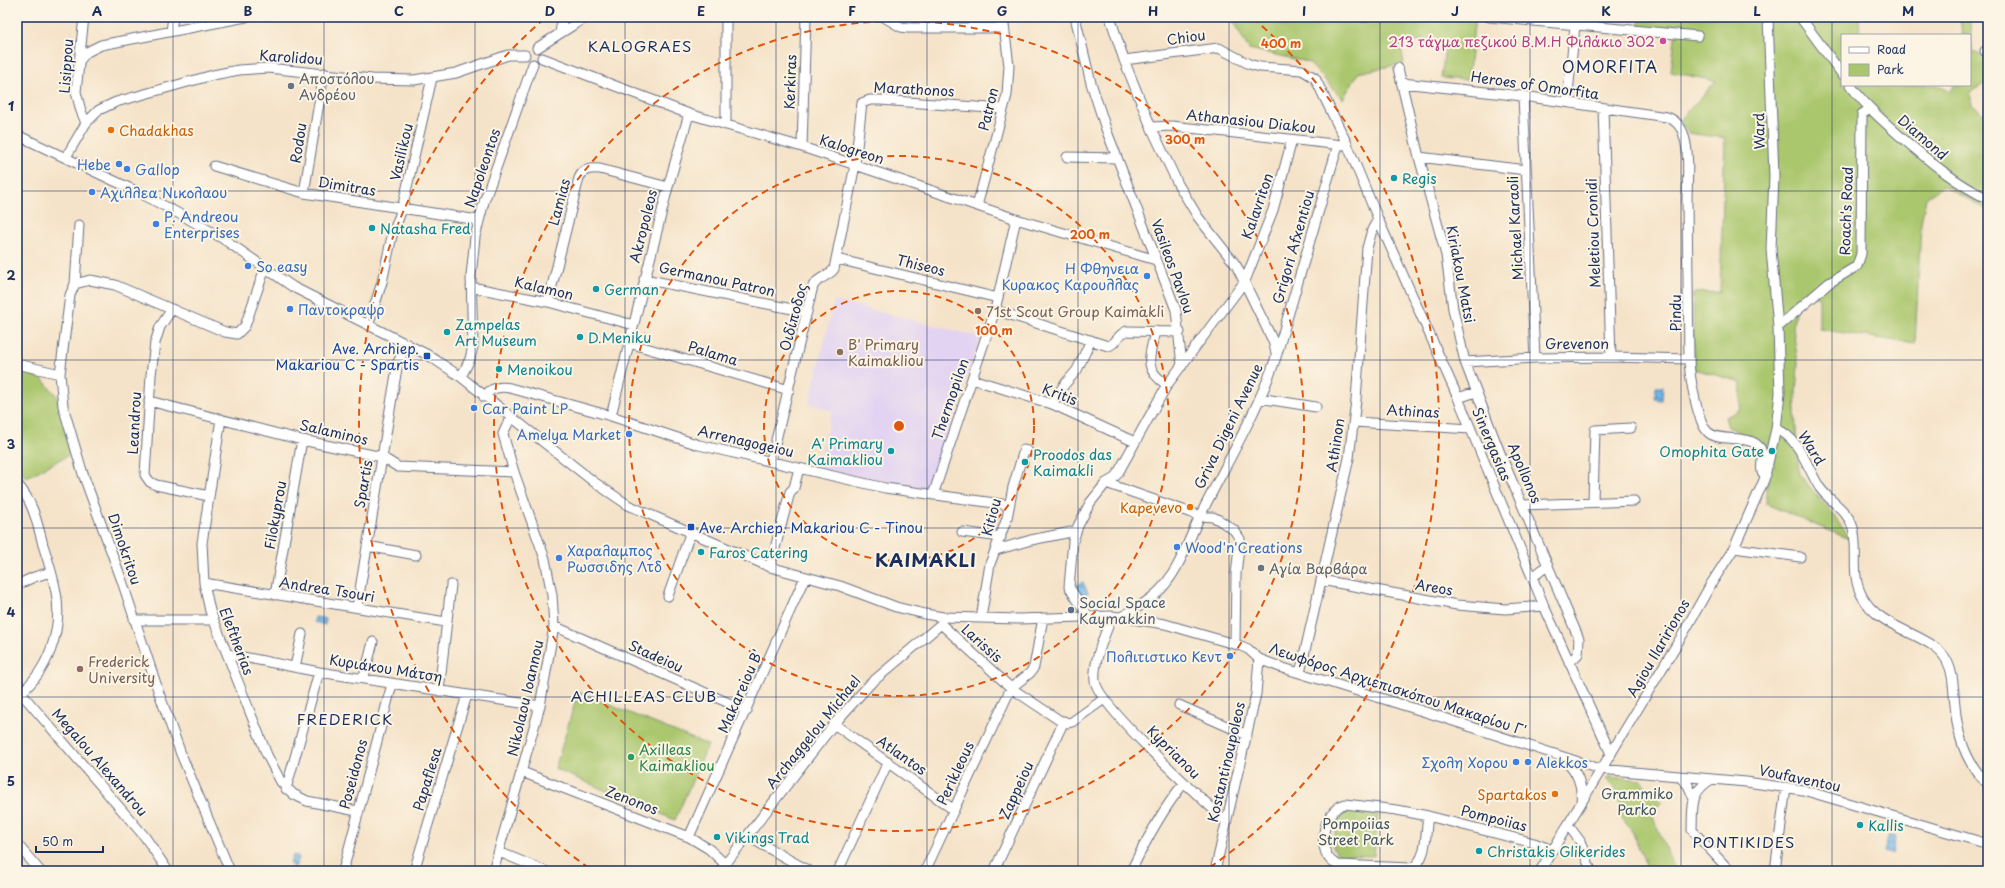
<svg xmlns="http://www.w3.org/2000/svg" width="2005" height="888" viewBox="0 0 2005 888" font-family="'Playpen Sans',sans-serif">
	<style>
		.built { fill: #e3d3f2 }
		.green { fill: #abc76e; stroke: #637b66 }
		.water { fill: url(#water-waves); stroke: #4472a2 }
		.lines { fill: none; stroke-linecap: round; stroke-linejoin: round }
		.minor-casing { stroke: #676e83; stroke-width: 11 }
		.minor { stroke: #fff; stroke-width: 9 }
		.grid { fill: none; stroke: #1b2f5e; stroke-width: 1; stroke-opacity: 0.55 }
		.ring { fill: none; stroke: #de5710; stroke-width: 2; stroke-dasharray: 7 5 }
		.hotel-dot { fill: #d1479c; stroke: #fcf5e5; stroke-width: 1.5 }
		.worship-dot { fill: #6b7280; stroke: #fcf5e5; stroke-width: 1.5 }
		.food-dot { fill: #e8710a; stroke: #fcf5e5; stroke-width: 1.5 }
		.shop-dot { fill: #3f7fe0; stroke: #fcf5e5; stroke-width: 1.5 }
		.culture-dot { fill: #0f9aa8; stroke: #fcf5e5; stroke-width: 1.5 }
		.education-dot { fill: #8d6e63; stroke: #fcf5e5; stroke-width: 1.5 }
		.transit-dot { fill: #1a4fb4; stroke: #fcf5e5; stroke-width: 1.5 }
		.service-dot { fill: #5c6f8a; stroke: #fcf5e5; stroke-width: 1.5 }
		.leisure-dot { fill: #2e9e5b; stroke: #fcf5e5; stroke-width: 1.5 }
		.labels { text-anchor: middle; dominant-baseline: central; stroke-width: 4; stroke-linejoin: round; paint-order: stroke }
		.street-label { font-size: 14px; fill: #1b2f5e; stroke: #fcf5e5 }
		.hotel-label { font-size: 14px; fill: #b23c85; stroke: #fcf5e5; text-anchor: end }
		.worship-label { font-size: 14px; fill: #5b616d; stroke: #fcf5e5; text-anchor: start }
		.food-label { font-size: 14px; fill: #c56008; stroke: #fcf5e5; text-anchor: end }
		.shop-label { font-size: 14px; fill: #366cbe; stroke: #fcf5e5; text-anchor: start }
		.culture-label { font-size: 14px; fill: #0d838f; stroke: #fcf5e5; text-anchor: start }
		.education-label { font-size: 14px; fill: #785e54; stroke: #fcf5e5; text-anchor: start }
		.transit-label { font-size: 14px; fill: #164399; stroke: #fcf5e5; text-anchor: end }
		.service-label { font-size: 14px; fill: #4e5e75; stroke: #fcf5e5; text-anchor: start }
		.leisure-label { font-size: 14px; fill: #27864d; stroke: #fcf5e5; text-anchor: start }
		.park-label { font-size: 14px; fill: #3f5562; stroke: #fcf5e5 }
		.neighbourhood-label { font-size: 15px; letter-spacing: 1px; fill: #1b2f5e; stroke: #fcf5e5 }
		.quarter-label { font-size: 16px; letter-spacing: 1px; fill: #1b2f5e; stroke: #fcf5e5 }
		.district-label { font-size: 18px; font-weight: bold; letter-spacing: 1px; fill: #1b2f5e; stroke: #fcf5e5 }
		.centre { fill: #de5710; stroke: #fcf5e5; stroke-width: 2 }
		.ring-label { font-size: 12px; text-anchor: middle; font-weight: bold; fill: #de5710; stroke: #fcf5e5; stroke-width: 4; stroke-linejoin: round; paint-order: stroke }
		.neatline { fill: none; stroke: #1b2f5e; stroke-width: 1.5 }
		.grid-label { font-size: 13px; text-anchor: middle; font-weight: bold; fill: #1b2f5e }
	</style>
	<defs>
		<pattern id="water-waves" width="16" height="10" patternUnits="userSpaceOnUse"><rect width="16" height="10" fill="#6eb6e6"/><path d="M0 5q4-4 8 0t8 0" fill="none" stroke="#5a94be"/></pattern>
	</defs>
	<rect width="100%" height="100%" fill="#fcf5e5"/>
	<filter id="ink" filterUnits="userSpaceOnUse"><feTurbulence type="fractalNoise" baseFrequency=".025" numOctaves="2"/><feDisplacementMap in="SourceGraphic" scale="8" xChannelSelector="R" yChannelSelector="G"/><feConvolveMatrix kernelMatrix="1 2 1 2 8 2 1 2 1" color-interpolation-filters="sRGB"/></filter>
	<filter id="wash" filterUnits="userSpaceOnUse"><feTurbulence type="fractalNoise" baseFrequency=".012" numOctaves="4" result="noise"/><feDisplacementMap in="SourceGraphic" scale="16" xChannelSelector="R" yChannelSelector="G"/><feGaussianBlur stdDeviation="0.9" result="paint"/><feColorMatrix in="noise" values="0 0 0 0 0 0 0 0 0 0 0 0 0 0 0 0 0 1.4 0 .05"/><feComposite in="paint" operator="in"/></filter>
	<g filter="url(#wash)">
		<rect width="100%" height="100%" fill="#f5e3c9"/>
		<!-- built -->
		<path class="built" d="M834,301L981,337L929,490L818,468L832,411L809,404Z"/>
		<!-- green -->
		<path class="green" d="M1230,17H1475L1468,80L1441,78L1446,39L1400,42L1404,63L1358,73L1343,99L1308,62L1249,49Z
			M1641,17H1859L1860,35H1842V85H1854L1867,99L1856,85H1937L1951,92L1954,85H1970V35H1962L1960,17H1971L1972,52L1988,57V84L1986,83L1970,92L1972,105L1988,117V210L1943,186L1926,198L1921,223L1915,344L1819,329V296L1797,295L1793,328L1798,364L1795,412L1799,474L1833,514L1849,539L1766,504L1769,446L1728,427L1725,417L1740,410L1741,382L1694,369L1693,293L1720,292L1725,138L1688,133L1680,120L1716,81L1671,72L1676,30L1639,27Z
			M17,370L42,379L57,396L72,444L69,455L27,477L17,471Z
			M578,692L708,745L675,820L555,769Z
			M1610,777L1642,780L1645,786L1662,802L1651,812L1675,871H1648L1633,833L1620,815L1624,812L1613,787L1606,779Z
			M1345,808L1378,813L1374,856L1338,855L1333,847L1338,815Z"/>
		<!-- water -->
		<path class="water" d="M1656,387H1663L1662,400L1655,399Z
			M1083,582L1088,593L1080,597L1075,586Z
			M315,617L326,619L325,625L314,622Z
			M1889,835L1896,837L1892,854L1884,852Z
			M293,855L298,856L299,859L295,867H292L290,863Z"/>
	</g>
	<g filter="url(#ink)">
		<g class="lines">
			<defs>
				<path id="minor" d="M84,17L76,92L81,111L86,123
					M726,17V125
					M884,17L901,27L908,28H1004
					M1075,17L1091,83L1106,129L1176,310L1182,366
					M1110,17L1124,60L1151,127L1178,184L1198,217L1236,265L1273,341L1276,353
					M1363,17H1366
					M1489,17L1698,36
					M1768,17L1774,176L1771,249L1778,327L1780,393L1776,429C1800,438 1807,468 1820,488C1830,502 1848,510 1853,528C1859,550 1850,574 1862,596C1880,631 1933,633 1947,661C1954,674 1953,689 1955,705C1957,734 1966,764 1988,784
					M1800,17L1842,74
					M171,31L173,17
					M560,32L563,17
					M537,48L586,17
					M1985,51H1988
					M542,58L689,114L802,147L1016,219L1156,260
					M80,60L87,52L101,45L246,17
					M1124,60L1219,48L1249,64L1260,67L1302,70L1315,78L1347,144L1378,219L1458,398L1544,606L1611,754
					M1398,68L1419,157L1446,255L1453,309L1465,362L1500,453L1579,639L1578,654L1569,663
					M1402,83L1523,96L1667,117C1675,120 1682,127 1684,136C1690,155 1687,183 1687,203C1688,254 1688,306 1689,358C1689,372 1697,424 1709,433C1722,443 1749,433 1760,448C1765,456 1760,463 1762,472L1766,475
					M1850,85C1865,105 1883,121 1901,137C1929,161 1955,183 1988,199
					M1523,96L1535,358
					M1567,102L1575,26
					M1603,108L1611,357
					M1151,127L1172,126L1342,145
					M17,135L140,193L187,218L222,238L293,287L428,355L461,377L594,482L628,505L770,567L840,586L896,607L925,614L943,617L1019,619L1112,616L1165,624L1241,646L1248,649L1259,659L1280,667L1432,714L1600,769L1746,782L1803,790L1988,844
					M802,147L806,17
					M66,157L86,123L99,110L116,102L213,75L239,70L268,68L372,79L414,80L456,73L508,55H525
					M1067,157L1117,158
					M1419,157L1526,170
					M214,166L304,193L478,220
					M304,193L324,73
					M977,206L1007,95L1009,66L1003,17
					M79,225L75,284L70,295L60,374L63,406L83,474L122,581L159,693L181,754L230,871
					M837,259L998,298
					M644,279L807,312
					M75,284L90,280L115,285L225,332L237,334L245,326L265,268
					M471,287L548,302L634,325
					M548,302L579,178C583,169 590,168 600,169L668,187
					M172,309L160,327L155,343L151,375L145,475L150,482L156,485L209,496
					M995,310L1108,346C1117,344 1117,334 1127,331L1180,332
					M369,323L382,282L392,236L402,209L432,78
					M1778,327L1829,283L1857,266L1861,254L1862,114L1870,109
					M1155,331C1150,358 1142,368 1167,385
					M629,343L789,390
					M1465,362L1535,358L1611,357L1689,359
					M17,364L60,374
					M461,377L470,359L473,346L471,276L475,237L484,202L533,64
					M972,379L1052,404L1135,442
					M484,397C490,388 500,386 510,388L611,416L699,445L885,488L1009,505
					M1259,398L1316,407
					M1458,398L1476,392
					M149,401L302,440L382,457L398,467L514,472
					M1052,404L1064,385L1077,370L1091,340
					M611,416L668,187L689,114
					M221,419L202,543L204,583L210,611L267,755L281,782L293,794L307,801L357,811
					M1354,422L1471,429
					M771,461L813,286C818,277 828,277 834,269L855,165L862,103L870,100H880L1003,109
					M1106,483L1200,516L1213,517L1219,520L1234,530L1240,539L1236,574L1235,644
					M17,484C33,501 37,522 43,545C48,560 53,576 56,592C63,631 48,672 17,696
					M933,495L995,310L1016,219
					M1593,502L1595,430L1631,428
					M1523,505L1634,501
					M962,532L1001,537
					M367,546L416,555
					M1734,548L1800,557
					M996,550L1031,540L1076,531
					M770,567L790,492L794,488L799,468
					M1533,577L1548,565
					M1321,580L1457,605L1505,609L1544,606
					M204,583L446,622
					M17,585L34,577L51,572
					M275,595L302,440
					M668,596L690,534
					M357,607L398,362L408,344
					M1088,616L1069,587L1073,541L1078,526L1090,503L1106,483L1113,479L1118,473L1167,385L1245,281L1273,210L1292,140
					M1112,616C1105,635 1093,660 1095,681C1099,707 1202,799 1226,821
					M1121,617C1133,610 1147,603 1157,593C1179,573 1188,540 1201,514C1227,462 1258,411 1276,357L1338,145
					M981,618L990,564L1007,518L1013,487L1024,450L1028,451
					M134,620H213
					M941,624L1011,688L1059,720L1068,723L1072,722L1104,699
					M554,626L747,711
					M228,654L319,672L540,706
					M295,667L302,634
					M1300,673L1349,458L1356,400L1367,248L1372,230L1378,219
					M364,677L373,642
					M439,691L451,585
					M21,693L145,837L168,871
					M1179,705L1247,735
					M834,724L954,810
					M1565,759C1577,772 1583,784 1581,803
					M522,772L689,837L709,849L725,864
					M1679,776L1688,785L1694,799
					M1712,779C1689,792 1693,807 1692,830L1730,871
					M286,789L319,672
					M1428,816C1425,832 1428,861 1411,868L1338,865C1314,856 1322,810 1345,804L1397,810L1428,816L1534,843L1552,850
					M1568,825L1580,841L1591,871
					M747,836L809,871
					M689,837L805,577
					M17,844L40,871
					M499,852L545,871
					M343,871L392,684
					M414,871L467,695
					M493,871L540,706L554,626L552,595L545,559L514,472L503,434L508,423L513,418
					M720,871L834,724L870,684L941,624
					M838,871L888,762
					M925,871L1011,688L1030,673L1034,667L1043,618
					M994,871L1064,721
					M1131,871C1146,840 1162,810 1184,783
					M1215,871L1256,694L1259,659
					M1540,871L1683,634L1711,584L1734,548L1764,480L1776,429
					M1775,871L1786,787"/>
			</defs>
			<!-- minor casing -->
			<use href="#minor" class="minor-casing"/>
			<!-- minor -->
			<use href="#minor" class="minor"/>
		</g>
	</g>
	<!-- grid -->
	<path class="grid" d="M173,17V871M324,17V871M475,17V871M625,17V871M776,17V871M927,17V871M1078,17V871M1229,17V871M1380,17V871M1530,17V871M1681,17V871M1832,17V871M17,191H1988M17,360H1988M17,528H1988M17,697H1988"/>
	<!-- distance rings -->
	<g class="ring">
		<circle cx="899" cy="426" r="135"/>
		<circle cx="899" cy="426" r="270"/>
		<circle cx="899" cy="426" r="405"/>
		<path d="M589 868A540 540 0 0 1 545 18M1253 18A540 540 0 0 1 1209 868"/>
	</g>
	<!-- markers -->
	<circle class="hotel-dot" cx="1663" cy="41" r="4"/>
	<g class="worship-dot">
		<circle cx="291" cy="86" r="4"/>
		<circle cx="1261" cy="568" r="4"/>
	</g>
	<g class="food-dot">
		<circle cx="111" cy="130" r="4"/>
		<circle cx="1190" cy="507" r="4"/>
		<circle cx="1555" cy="794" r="4"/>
	</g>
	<g class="shop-dot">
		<circle cx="119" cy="164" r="4"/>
		<circle cx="127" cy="169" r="4"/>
		<circle cx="92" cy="192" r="4"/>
		<circle cx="156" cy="224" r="4"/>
		<circle cx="248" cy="266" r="4"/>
		<circle cx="1147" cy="276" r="4"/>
		<circle cx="290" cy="309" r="4"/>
		<circle cx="474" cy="408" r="4"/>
		<circle cx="629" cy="434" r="4"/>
		<circle cx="1177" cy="547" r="4"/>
		<circle cx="559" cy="558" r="4"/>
		<circle cx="1230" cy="656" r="4"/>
		<circle cx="1516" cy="762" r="4"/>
		<circle cx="1528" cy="762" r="4"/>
	</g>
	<g class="culture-dot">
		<circle cx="1394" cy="178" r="4"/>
		<circle cx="372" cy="228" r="4"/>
		<circle cx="596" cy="289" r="4"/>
		<circle cx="447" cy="332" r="4"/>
		<circle cx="580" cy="337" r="4"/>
		<circle cx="499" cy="369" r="4"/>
		<circle cx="891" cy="451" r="4"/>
		<circle cx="1772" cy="451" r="4"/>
		<circle cx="1025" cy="462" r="4"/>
		<circle cx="701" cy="552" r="4"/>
		<circle cx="1860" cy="825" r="4"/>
		<circle cx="717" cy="837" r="4"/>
		<circle cx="1479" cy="851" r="4"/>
	</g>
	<g class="education-dot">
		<circle cx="978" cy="311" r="4"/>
		<circle cx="840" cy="352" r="4"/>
		<circle cx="80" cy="669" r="4"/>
	</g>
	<g class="transit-dot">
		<rect x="423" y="352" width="8" height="8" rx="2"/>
		<rect x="687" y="523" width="8" height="8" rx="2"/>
	</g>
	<circle class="service-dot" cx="1071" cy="610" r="4"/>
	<circle class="leisure-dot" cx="631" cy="757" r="4"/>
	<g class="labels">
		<!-- street labels -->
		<g class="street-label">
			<text transform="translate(1186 37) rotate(-8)">Chiou</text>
			<text transform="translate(291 57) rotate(4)">Karolidou</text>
			<text transform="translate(66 66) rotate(-86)">Lisippou</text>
			<text transform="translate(790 82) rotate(-88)">Kerkiras</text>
			<text transform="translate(1535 85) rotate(8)">Heroes of Omorfita</text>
			<text transform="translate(914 89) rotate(3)">Marathonos</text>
			<text transform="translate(988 109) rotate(-76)">Patron</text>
			<text transform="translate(1251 121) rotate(6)">Athanasiou Diakou</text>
			<text transform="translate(1759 131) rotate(-91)">Ward</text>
			<text transform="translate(1923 137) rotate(41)">Diamond</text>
			<text transform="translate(298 143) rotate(-81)">Rodou</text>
			<text transform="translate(852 149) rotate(18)">Kalogreon</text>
			<text transform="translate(401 152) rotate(-77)">Vasilikou</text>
			<text transform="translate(482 168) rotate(-71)">Napoleontos</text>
			<text transform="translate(347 186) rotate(9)">Dimitras</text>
			<text transform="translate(559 202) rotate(-75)">Lamias</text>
			<text transform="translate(1257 206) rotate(-71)">Kalavriton</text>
			<text transform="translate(1846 211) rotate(-88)">Roach's Road</text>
			<text transform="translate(643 226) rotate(-76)">Akropoleos</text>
			<text transform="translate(1515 228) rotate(-93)">Michael Karaoli</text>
			<text transform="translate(1593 233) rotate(-92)">Meletiou Cronidi</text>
			<text transform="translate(1293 247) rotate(-74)">Grigori Afxentiou</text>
			<text transform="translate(921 265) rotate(14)">Thiseos</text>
			<text transform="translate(1173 266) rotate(70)">Vasileos Pavlou</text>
			<text transform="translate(1461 274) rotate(79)">Kiriakou Matsi</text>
			<text transform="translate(717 279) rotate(12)">Germanou Patron</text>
			<text transform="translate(544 288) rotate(13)">Kalamon</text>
			<text transform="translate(1675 313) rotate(-90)">Pindu</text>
			<text transform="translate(793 317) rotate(-75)">Οιδίποδος</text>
			<text x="1577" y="343">Grevenon</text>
			<text transform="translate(713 353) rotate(17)">Palama</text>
			<text transform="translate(1060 394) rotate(21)">Kritis</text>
			<text transform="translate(950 399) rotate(-71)">Thermopilon</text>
			<text transform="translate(1413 411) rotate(3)">Athinas</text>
			<text transform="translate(134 423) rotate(-87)">Leandrou</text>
			<text transform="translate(1228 426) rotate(-64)">Griva Digeni Avenue</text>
			<text transform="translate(334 432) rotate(13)">Salaminos</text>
			<text transform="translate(746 441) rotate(13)">Arrenagogeiou</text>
			<text transform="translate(1492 444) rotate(67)">Sinergasias</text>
			<text transform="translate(1335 445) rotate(-81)">Athinon</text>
			<text transform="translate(1812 448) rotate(58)">Ward</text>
			<text transform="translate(1525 473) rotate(67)">Apollonos</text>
			<text transform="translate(363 484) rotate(-80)">Spartis</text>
			<text transform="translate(275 515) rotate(-80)">Filokyprou</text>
			<text transform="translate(991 517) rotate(-75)">Kitiou</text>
			<text transform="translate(125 549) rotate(71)">Dimokritou</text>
			<text transform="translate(1434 587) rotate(10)">Areos</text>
			<text transform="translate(327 589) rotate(9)">Andrea Tsouri</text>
			<text transform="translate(237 641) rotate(69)">Eleftherias</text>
			<text transform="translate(982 643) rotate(42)">Larissis</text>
			<text transform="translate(1658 648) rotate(-60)">Agiou Ilaririonos</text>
			<text transform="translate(656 656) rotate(24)">Stadeiou</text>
			<text transform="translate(386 668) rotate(9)">Κυριάκου Μάτση</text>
			<text transform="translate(1398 689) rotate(18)">Λεωφόρος Αρχιεπισκόπου Μακαρίου Γ'</text>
			<text transform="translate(740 691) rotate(-66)">Makareiou B'</text>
			<text transform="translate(525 698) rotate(-77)">Nikolaou Ioannou</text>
			<text transform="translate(813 732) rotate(-51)">Archaggelou Michael</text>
			<text transform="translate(1174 752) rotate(45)">Kyprianou</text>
			<text transform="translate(902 755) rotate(35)">Atlantos</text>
			<text transform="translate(100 762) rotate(49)">Megalou Alexandrou</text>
			<text transform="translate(1226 762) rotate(-77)">Kostantinoupoleos</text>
			<text transform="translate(955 773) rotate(-65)">Perikleous</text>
			<text transform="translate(353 774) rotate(-75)">Poseidonos</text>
			<text transform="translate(1800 778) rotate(12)">Voufaventou</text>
			<text transform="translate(427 779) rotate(-73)">Papaflesa</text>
			<text transform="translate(1016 790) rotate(-65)">Zappeiou</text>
			<text transform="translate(632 800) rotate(21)">Zenonos</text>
			<text transform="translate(1494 818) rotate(14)">Pompoiias</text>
		</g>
		<!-- hotel labels -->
		<g class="hotel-label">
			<text x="1655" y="41">213 τάγμα πεζικού B.M.H Φιλάκιο 302</text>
		</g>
		<!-- worship labels -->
		<g class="worship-label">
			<text x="299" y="78">Αποστόλου<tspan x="299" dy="16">Ανδρέου</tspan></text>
			<text x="1269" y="568">Αγία Βαρβάρα</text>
		</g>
		<!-- food labels -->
		<g class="food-label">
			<text x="119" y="130" text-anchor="start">Chadakhas</text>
			<text x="1182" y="507">Kapevevo</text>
			<text x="1547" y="794">Spartakos</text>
		</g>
		<!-- shop labels -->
		<g class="shop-label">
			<text x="111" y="164" text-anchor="end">Hebe</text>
			<text x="135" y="169">Gallop</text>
			<text x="100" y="192">Αχιλλεα Νικολαου</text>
			<text x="164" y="216">P. Andreou<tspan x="164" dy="16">Enterprises</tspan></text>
			<text x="256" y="266">So easy</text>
			<text x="1139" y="268" text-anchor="end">Η Φθηνεια<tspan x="1139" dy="16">Κυρακος Καρουλλας</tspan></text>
			<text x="298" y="309">Παντοκραψρ</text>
			<text x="482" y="408">Car Paint LP</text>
			<text x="621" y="434" text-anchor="end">Amelya Market</text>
			<text x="1185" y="547">Wood'n'Creations</text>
			<text x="567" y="550">Χαραλαμπος<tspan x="567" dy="16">Ρωσσιδης Λτδ</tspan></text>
			<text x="1222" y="656" text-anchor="end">Πολιτιστικο Κεντ</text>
			<text x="1508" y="762" text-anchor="end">Σχολη Χορου</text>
			<text x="1536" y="762">Alekkos</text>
		</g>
		<!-- culture labels -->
		<g class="culture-label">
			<text x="1402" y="178">Regis</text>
			<text x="380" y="228">Natasha Fred</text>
			<text x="604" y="289">German</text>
			<text x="455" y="324">Zampelas<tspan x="455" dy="16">Art Museum</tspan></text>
			<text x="588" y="337">D.Meniku</text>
			<text x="507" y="369">Menoikou</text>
			<text x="883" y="443" text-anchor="end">A' Primary<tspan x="883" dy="16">Kaimakliou</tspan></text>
			<text x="1764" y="451" text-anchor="end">Omophita Gate</text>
			<text x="1033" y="454">Proodos das<tspan x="1033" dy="16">Kaimakli</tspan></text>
			<text x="709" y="552">Faros Catering</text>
			<text x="1868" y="825">Kallis</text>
			<text x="725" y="837">Vikings Trad</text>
			<text x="1487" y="851">Christakis Glikerides</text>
		</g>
		<!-- education labels -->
		<g class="education-label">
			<text x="986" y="311">71st Scout Group Kaimakli</text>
			<text x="848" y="344">B' Primary<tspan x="848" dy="16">Kaimakliou</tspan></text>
			<text x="88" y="661">Frederick<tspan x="88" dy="16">University</tspan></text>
		</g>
		<!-- transit labels -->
		<g class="transit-label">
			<text x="419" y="348">Ave. Archiep.<tspan x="419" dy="16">Makariou C - Spartis</tspan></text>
			<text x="699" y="527" text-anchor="start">Ave. Archiep. Makariou C - Tinou</text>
		</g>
		<!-- service labels -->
		<g class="service-label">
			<text x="1079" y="602">Social Space<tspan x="1079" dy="16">Kaymakkin</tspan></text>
		</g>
		<!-- leisure labels -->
		<g class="leisure-label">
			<text x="639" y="749">Axilleas<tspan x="639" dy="16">Kaimakliou</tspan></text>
		</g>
		<!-- park labels -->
		<g class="park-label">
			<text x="1637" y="793">Grammiko<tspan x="1637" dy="16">Parko</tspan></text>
			<text x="1356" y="823">Pompoiias<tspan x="1356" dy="16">Street Park</tspan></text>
		</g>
		<!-- neighbourhood labels -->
		<g class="neighbourhood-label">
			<text x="640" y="45">KALOGRAES</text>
			<text x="644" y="695">ACHILLEAS CLUB</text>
			<text x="345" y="718">FREDERICK</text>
			<text x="1744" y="841">PONTIKIDES</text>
		</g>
		<!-- quarter labels -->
		<g class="quarter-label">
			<text x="1610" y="66">OMORFITA</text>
		</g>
		<!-- district labels -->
		<g class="district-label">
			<text x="926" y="559">KAIMAKLI</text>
		</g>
	</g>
	<circle cx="899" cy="426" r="6" class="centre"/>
	<g class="ring-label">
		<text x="1281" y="48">400 m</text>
		<text x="1185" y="144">300 m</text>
		<text x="1090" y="239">200 m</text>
		<text x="994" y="335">100 m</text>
	</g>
	<!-- margin -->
	<rect width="2005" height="888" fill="none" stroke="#fcf5e5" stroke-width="44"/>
	<!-- legend -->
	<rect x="1841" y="34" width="130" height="52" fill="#fcf5e5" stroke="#a2a6af"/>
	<rect x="1849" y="47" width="20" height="6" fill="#ffffff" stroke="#a2a6af"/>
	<text x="1877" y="54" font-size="12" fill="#1b2f5e">Road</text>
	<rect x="1849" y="64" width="20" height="12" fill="#abc76e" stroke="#a2a6af"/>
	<text x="1877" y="74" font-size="12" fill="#1b2f5e">Park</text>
	<!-- scale -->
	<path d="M36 846v6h67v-6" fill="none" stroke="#1b2f5e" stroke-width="2"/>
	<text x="42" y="846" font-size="12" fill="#1b2f5e" stroke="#fcf5e5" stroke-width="3" paint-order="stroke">50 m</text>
	<rect x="22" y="22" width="1961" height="844" class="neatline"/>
	<g class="grid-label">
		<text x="97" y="16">A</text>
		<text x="248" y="16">B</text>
		<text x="399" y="16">C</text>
		<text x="550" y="16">D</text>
		<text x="701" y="16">E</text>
		<text x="852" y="16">F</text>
		<text x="1002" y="16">G</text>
		<text x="1153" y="16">H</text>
		<text x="1304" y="16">I</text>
		<text x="1455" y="16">J</text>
		<text x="1606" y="16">K</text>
		<text x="1757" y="16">L</text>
		<text x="1908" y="16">M</text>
		<text x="11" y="111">1</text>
		<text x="11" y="280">2</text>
		<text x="11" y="449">3</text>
		<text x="11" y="617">4</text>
		<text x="11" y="786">5</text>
	</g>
</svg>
